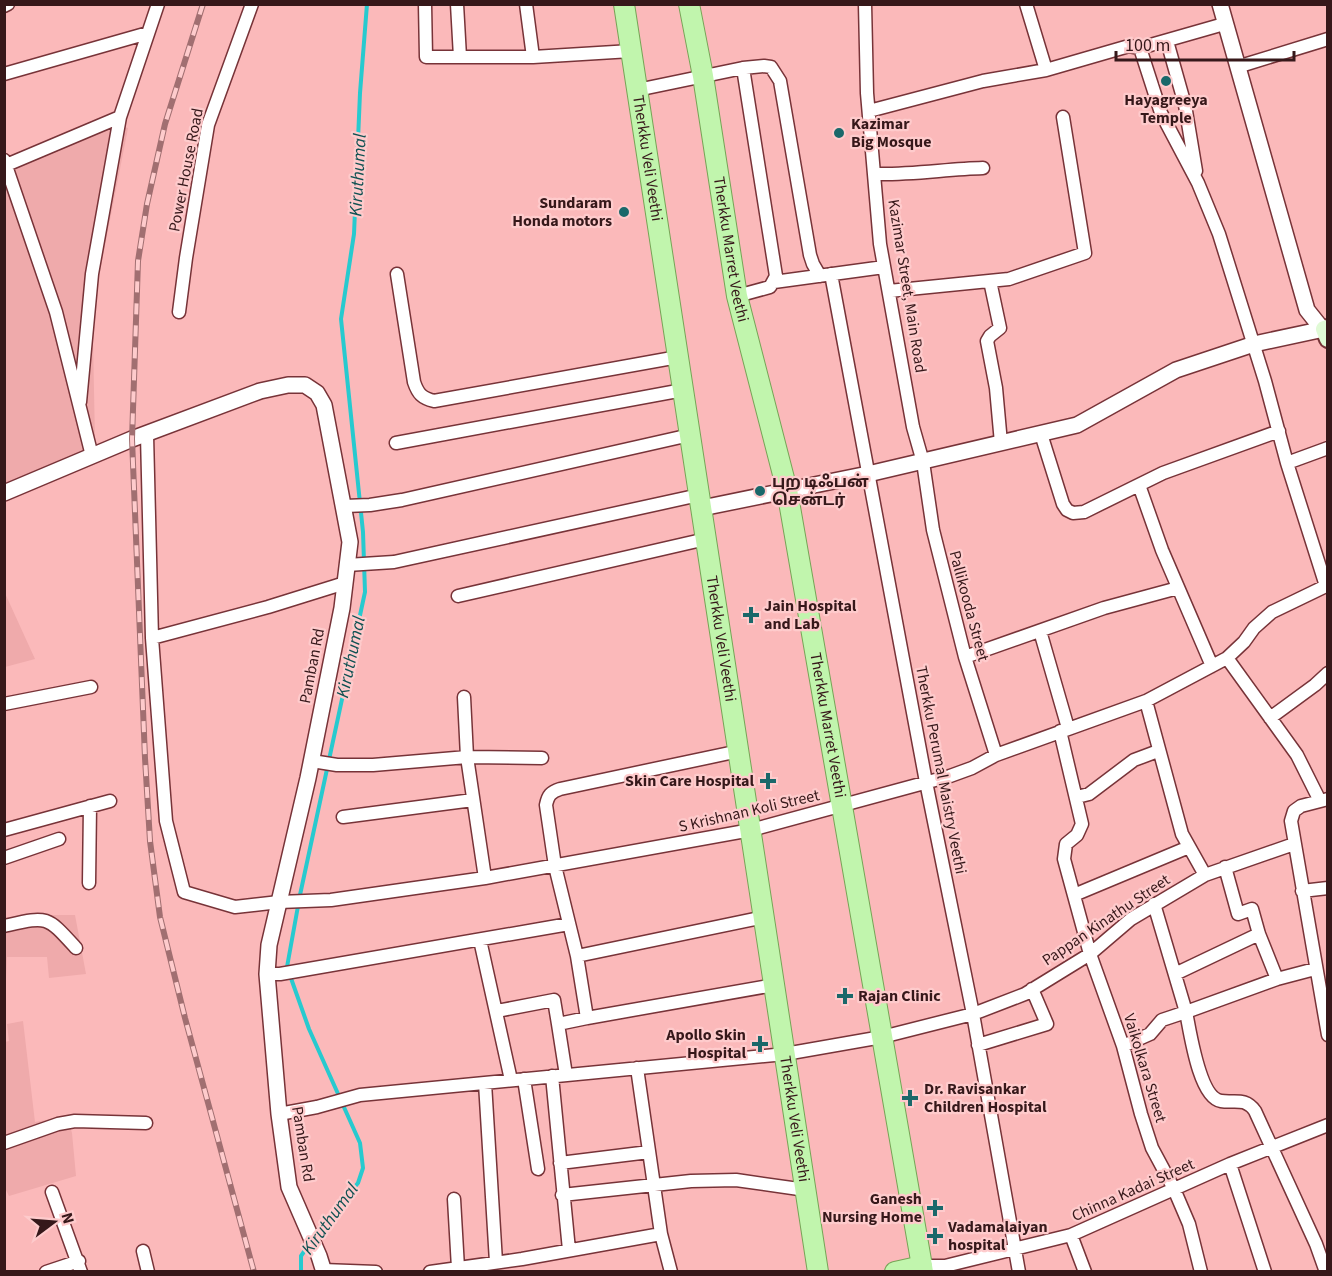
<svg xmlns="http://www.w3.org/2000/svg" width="1332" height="1276" viewBox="0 0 1332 1276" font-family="'Source Sans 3','Noto Sans Tamil',sans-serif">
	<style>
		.built { fill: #efaaab }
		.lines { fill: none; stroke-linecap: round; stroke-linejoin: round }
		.stream { stroke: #27cacf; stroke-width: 4 }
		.minor-casing { stroke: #773338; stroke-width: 15 }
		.tertiary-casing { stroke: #773338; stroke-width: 18 }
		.secondary-casing { stroke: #773338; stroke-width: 20 }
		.primary-casing { stroke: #76a456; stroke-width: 22 }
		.minor { stroke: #fff; stroke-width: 12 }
		.tertiary { stroke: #fff; stroke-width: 15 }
		.secondary { stroke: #e0fad6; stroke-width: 16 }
		.primary { stroke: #c1f5ad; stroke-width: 20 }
		.rail-casing { stroke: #a16f71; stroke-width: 6 }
		.rail { stroke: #fecbcc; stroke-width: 4; stroke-dasharray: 11; stroke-linecap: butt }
		.poi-dot { fill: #1a686a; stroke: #fecbcc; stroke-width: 2 }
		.labels { text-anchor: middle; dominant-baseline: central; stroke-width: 4.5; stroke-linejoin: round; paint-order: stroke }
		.poi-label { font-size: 16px; font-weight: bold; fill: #36181a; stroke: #fecbcc; text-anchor: start }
		.street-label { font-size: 16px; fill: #36181a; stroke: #fecbcc }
		.water-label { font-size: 18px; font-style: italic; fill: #105152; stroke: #fecbcc }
	</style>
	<rect width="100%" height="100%" fill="#fbb9ba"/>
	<!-- built -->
	<path class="built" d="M118,125L128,128L96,292L93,340L95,441L97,446L5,483V172L107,127Z
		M4,591L35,659L5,667H4Z
		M29,915H75L86,974L49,978L47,957H7L5,1001V925Z
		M23,1021L35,1122L67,1116L72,1133L76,1176L9,1196L5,1188V1042L9,1041L7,1024Z"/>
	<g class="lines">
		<!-- stream -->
		<path class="stream" d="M315,1234L358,1183L363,1168L360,1143L309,1029L287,967L300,895L365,592L363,532L341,319L354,234L360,93L367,4
			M301,1272V1256L310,1243"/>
		<defs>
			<path id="minor" d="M425,4L426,57H533
				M457,4L460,57
				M526,4L533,57L631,51
				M865,4L867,93L880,244L913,427L923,462L933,530L965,657L996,755
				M1026,4L1046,70L1129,46L1140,48L1224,24
				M4,6L8,4
				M1167,41L1185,105L1196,171
				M1140,48L1161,113L1198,183L1219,234L1265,381L1287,463L1326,586
				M1237,67L1328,39
				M4,74L148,33
				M637,90L743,68L764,66L771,67L780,81L810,255L813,264L820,276
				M869,111L983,81L1046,70
				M4,160L56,312L92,456
				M4,166L120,117
				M874,174C911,175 947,169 983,168
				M397,274L414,382C418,394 422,398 434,401L678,357
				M831,274L926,782L973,1014L1019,1272
				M990,281L1000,328L990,336L987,341L996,388L1001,443
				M774,282L884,267
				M889,291L1009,279L1085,253L1063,117
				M737,296L770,287L776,276L743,68
				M179,312L186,258L208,125L252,4
				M80,402L92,274L120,117L158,4
				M1041,434L1063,504L1067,510L1073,513L1084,512L1163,473L1279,431
				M147,435L152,638L166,821L184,892L235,907L279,902L331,900L485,878L751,830L950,776L972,768L996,755L1146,701L1227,658L1244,642L1254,628L1272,612L1328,585
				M396,443L683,390
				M1287,463L1328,448
				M1139,485L1162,550L1212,666
				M345,506L370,505L402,500L690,435
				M347,565L394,562L699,495
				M458,596L706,539
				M1040,631L1068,728
				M152,638L268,607L345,583
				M965,657L1104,608L1178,588
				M1227,658L1297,755L1320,801
				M464,697L467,757L485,878
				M1146,701L1182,834L1205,875
				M4,704L91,687
				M1270,718L1315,685L1328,673
				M1060,731L1082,824L1077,835L1066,844L1064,859L1090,954L1123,1046L1141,1114L1152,1148L1174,1189L1189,1224L1201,1272
				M312,761L337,765H373L467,757L542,758
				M1077,797L1089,794L1134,760L1158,751
				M1328,799L1301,806L1294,811L1291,821L1328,1035
				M343,817L473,800
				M4,830L110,801
				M4,858L59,839
				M1225,867L1238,914L1252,909L1259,934L1277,979
				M89,883L90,806
				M1302,891L1328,888
				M1074,895L1189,847
				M1154,904L1186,1012L1277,979L1315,969
				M4,926C48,916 46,915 76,948
				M480,940L511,1080
				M577,956L764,917
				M267,974H280L569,924
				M1175,974L1259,934
				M497,1011L554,1000L558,1024
				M587,1018L774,985
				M978,1045L1047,1024L1032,989
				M1123,1046L1150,1034L1162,1020L1186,1012C1190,1031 1199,1098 1221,1101C1235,1103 1245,1097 1255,1111L1316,1244L1326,1272
				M566,1075L558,1024L587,1018L577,956L555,866L546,805C548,795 551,792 560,789L739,751
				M552,1076L569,1250
				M524,1079L538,1169
				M485,1083L496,1262
				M279,1114L317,1107L360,1095L785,1054L882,1037L973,1014L1025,994L1090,954L1131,919L1205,875L1294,844
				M4,1143L58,1124L75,1121L146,1123
				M560,1163L649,1152
				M1230,1164L1265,1272
				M52,1192L81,1272
				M562,1195L691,1181L736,1180L806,1190
				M454,1199L458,1268
				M661,1234L671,1272
				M1071,1235L1085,1272
				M143,1251L148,1272
				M922,1266H945L1071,1235L1230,1164L1328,1125
				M323,1270L376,1272
				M46,1272L79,1261
				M430,1272L522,1259L661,1234L637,1068"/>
			<path id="tertiary" d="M1220,4L1307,310L1319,325L1324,329
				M4,493L132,439L260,391L288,385H305L317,393L324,405L350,542L342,608L308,778L269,945L267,974L279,1114L289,1187L319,1256L324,1272
				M702,508L868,474L1077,425L1176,370L1254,344L1324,329"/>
			<path id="secondary" d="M1328,328L1324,329L1328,339"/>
			<g id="primary">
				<path id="s1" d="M624,4L818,1272"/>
				<path id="s2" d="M689,4L703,76L737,296L787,490L923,1272"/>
				<path d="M895,1272L922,1266"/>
			</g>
		</defs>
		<!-- minor casing -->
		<use href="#minor" class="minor-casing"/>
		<!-- tertiary casing -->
		<use href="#tertiary" class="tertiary-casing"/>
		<!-- secondary casing -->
		<use href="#secondary" class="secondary-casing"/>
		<!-- primary casing -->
		<use href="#primary" class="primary-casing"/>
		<!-- minor -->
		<use href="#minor" class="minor"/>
		<!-- tertiary -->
		<use href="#tertiary" class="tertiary"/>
		<!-- secondary -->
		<use href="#secondary" class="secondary"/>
		<!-- primary -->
		<use href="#primary" class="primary"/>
		<defs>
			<path id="rail" d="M203,4L165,124L147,204L138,261L132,439L145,758L150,841L160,917L185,1018L254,1272"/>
		</defs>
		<!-- rail casing -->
		<use href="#rail" class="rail-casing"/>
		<!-- rail -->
		<use href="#rail" class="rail"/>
	</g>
	<!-- markers -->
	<g class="poi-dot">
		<circle cx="1166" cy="81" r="6"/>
		<circle cx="839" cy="133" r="6"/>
		<circle cx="624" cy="212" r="6"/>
		<circle cx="760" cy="491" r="6"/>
		<path d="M748 606h6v6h6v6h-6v6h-6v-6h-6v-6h6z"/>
		<path d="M765 772h6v6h6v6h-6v6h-6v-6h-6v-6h6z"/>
		<path d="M842 987h6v6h6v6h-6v6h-6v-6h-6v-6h6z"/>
		<path d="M757 1035h6v6h6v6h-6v6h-6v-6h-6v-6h6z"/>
		<path d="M907 1089h6v6h6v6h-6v6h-6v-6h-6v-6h6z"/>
		<path d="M932 1199h6v6h6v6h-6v6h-6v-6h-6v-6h6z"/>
		<path d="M932 1227h6v6h6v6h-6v6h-6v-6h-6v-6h6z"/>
	</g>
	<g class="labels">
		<!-- poi labels -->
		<g class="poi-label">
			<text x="1166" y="100" text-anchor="middle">Hayagreeya<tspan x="1166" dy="18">Temple</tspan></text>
			<text x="851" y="124">Kazimar<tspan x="851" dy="18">Big Mosque</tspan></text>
			<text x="612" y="203" text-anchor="end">Sundaram<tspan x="612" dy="18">Honda motors</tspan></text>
			<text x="772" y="482">புற டிஃபன்<tspan x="772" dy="18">சென்டர்</tspan></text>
			<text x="764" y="606">Jain Hospital<tspan x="764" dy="18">and Lab</tspan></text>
			<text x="754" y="781" text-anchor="end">Skin Care Hospital</text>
			<text x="858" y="996">Rajan Clinic</text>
			<text x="746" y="1035" text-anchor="end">Apollo Skin<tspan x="746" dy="18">Hospital</tspan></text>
			<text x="924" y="1089">Dr. Ravisankar<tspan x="924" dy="18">Children Hospital</tspan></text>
			<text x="922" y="1199" text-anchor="end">Ganesh<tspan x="922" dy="18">Nursing Home</tspan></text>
			<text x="948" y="1227">Vadamalaiyan<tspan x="948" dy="18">hospital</tspan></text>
		</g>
		<!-- street labels -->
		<g class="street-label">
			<text stroke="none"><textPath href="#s1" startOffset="156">Therkku Veli Veethi</textPath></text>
			<text transform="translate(186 170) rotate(-79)">Power House Road</text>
			<text stroke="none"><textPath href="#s2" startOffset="249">Therkku Marret Veethi</textPath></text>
			<text transform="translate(907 286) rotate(81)">Kazimar Street, Main Road</text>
			<text transform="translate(969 606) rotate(75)">Pallikooda Street</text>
			<text stroke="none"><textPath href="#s1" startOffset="642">Therkku Veli Veethi</textPath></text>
			<text transform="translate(312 666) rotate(-79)">Pamban Rd</text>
			<text stroke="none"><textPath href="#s2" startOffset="735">Therkku Marret Veethi</textPath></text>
			<text transform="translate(941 770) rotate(79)">Therkku Perumal Maistry Veethi</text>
			<text transform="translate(749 811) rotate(-13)">S Krishnan Koli Street</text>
			<text transform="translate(1106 920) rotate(-34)">Pappan Kinathu Street</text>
			<text transform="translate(1145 1068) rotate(73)">Vaikolkara Street</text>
			<text stroke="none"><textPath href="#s1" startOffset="1128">Therkku Veli Veethi</textPath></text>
			<text transform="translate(303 1144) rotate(81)">Pamban Rd</text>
			<text transform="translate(1133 1190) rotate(-24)">Chinna Kadai Street</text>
		</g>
		<!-- water labels -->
		<g class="water-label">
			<text transform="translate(358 175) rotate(-87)">Kiruthumal</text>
			<text transform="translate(351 657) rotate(-78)">Kiruthumal</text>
			<text transform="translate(330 1219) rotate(-54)">Kiruthumal</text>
		</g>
	</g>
	<!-- border -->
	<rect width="1332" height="1276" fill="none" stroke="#36181a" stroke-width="12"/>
	<!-- north arrow -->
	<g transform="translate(54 1222) rotate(74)" stroke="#fecbcc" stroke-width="4.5" paint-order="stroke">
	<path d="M0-4.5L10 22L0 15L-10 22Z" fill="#36181a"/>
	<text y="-9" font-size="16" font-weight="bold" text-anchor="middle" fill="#36181a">N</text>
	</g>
	<!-- scale -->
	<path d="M1116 51v9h178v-9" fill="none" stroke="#36181a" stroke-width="3"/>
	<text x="1125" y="51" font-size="18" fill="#36181a" stroke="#fecbcc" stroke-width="4.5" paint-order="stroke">100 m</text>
</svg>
